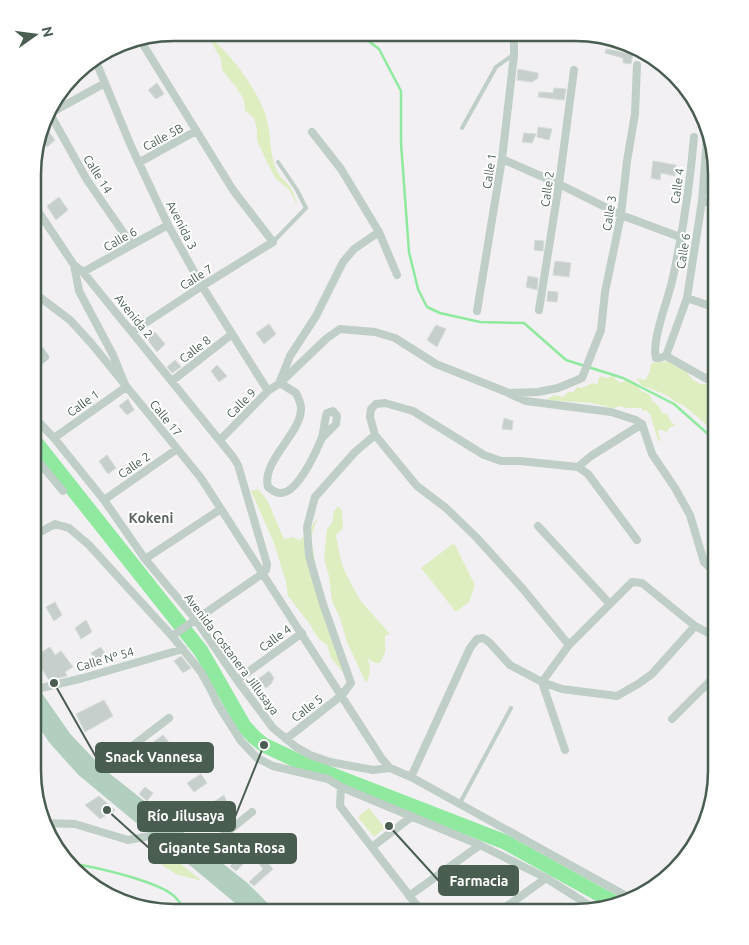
<svg xmlns="http://www.w3.org/2000/svg" width="749" height="945" viewBox="0 0 749 945" font-family="Ubuntu,sans-serif">
	<style>
		.green { fill: #deeec1 }
		.lines { fill: none; stroke-linecap: round; stroke-linejoin: round }
		.stream { stroke: #8fe99e; stroke-width: 2.5 }
		.river { stroke: #8fe99e; stroke-width: 15 }
		.building { fill: #c7cfcc; stroke: #d4dbd9 }
		.lane { stroke: #bfcec6; stroke-width: 4 }
		.street { stroke: #bfcec6; stroke-width: 8 }
		.primary { stroke: #b1cebe; stroke-width: 12 }
		.labels { text-anchor: middle; dominant-baseline: central; stroke-width: 4; stroke-linejoin: round; paint-order: stroke }
		.street-label { font-size: 12px; fill: #495d51; stroke: #fff }
		.neighbourhood-label { font-size: 14px; font-weight: bold; fill: #5d6561; stroke: #fff }
		.rim { fill: none; stroke: #495d51; stroke-width: 2.5 }
		.leader { fill: none; stroke: #495d51; stroke-width: 2 }
		.callout-dot { fill: #495d51; stroke: #fff; stroke-width: 2 }
		.callout { fill: #495d51; stroke: #495d51; stroke-width: 2 }
		.callout-label { font-size: 14px; text-anchor: middle; font-weight: bold; fill: #fff }
	</style>
	<rect width="100%" height="100%" fill="#f2f0f2"/>
	<!-- green -->
	<path class="green" d="M206,33C229,52 263,94 268,125C271,140 270,159 278,173C281,179 288,183 291,188C294,194 296,200 298,206L289,190L275,178L264,156L257,140V130L254,118L245,111L244,100L236,87L222,70L221,59Z
		M670,361L673,365L685,370L693,380L700,384H710L712,385L711,392L716,394V399L713,400L712,409L709,411L711,416H714L716,422L714,427L708,426L683,405L677,403L668,396L654,390L642,386L636,378L645,380L650,372L651,363Z
		M601,376L606,378L613,376L616,380L621,383L628,379L635,382L640,390L650,395L652,401L659,406L662,413L667,414L670,420L676,427L672,426L669,428L667,432L659,429L658,432L660,438L659,443L650,414L646,410L642,411V408H626L621,406L613,408L592,403L546,400L554,395L563,397L568,392H574L577,387L581,388L593,383L598,384V379Z
		M258,489L267,500L284,539L293,537L299,540L303,538L318,517L310,539L313,548L318,585L348,678L331,658L327,645L318,638L309,623L288,596L286,582L274,543L251,491Z
		M338,506L342,510L343,528L336,535L341,561L346,574L360,600L390,634L385,636V653L380,663H375L367,658C371,667 371,674 366,683L347,642L340,618L332,601L329,576L324,559L327,529L332,523L334,511Z
		M454,543L475,585L469,602L456,612L421,568Z
		M369,808L385,828L374,837L358,817Z
		M167,853L202,881L176,874L157,862Z"/>
	<g class="lines">
		<!-- stream -->
		<path class="stream" d="M358,33L379,49L401,91V143L409,252L418,289L427,307L440,313L480,322L524,323L566,360L623,378L674,404L708,434L716,437
			M73,864C96,867 157,881 174,896C179,900 182,907 186,912"/>
		<!-- river -->
		<path class="river" d="M33,439L201,651L244,726L254,737L264,745L304,764L505,842L615,903"/>
	</g>
	<!-- building -->
	<path class="building" d="M606,49L633,54L631,64L623,63V58L605,53Z
		M518,69L538,73V78L532,82L517,80Z
		M157,83L164,94L156,99L148,90Z
		M554,88L566,89L564,100L538,97L539,92L553,93Z
		M538,127L552,129L549,140L537,137Z
		M48,131L55,140L47,147L41,137Z
		M524,133L536,134L532,143L522,142Z
		M653,161L676,165L675,176L661,173L660,180L651,178Z
		M59,197L68,210L56,220L47,206Z
		M535,240L544,241L543,251L534,250Z
		M555,261L571,263L569,277L553,275Z
		M528,276L538,278L537,290L526,287Z
		M548,291L558,292L557,302L547,301Z
		M269,324L276,334L264,344L256,333Z
		M436,325L446,329L437,347L427,340Z
		M155,332L165,344L157,352L147,339Z
		M175,360L181,367L172,373L167,367Z
		M217,365L227,376L219,382L211,371Z
		M128,399L134,410L127,415L119,406Z
		M504,418L513,421L512,430L502,429Z
		M107,455L116,468L108,474L99,461Z
		M55,602L62,615L54,621L46,607Z
		M86,620L92,632L81,639L75,628Z
		M50,647L55,655L61,651L73,667L65,672L67,676L49,680L34,657Z
		M101,647L105,654L95,660L91,653Z
		M181,656L191,668L183,673L174,661Z
		M269,671L274,678L271,684L266,688L263,685L262,686L258,679Z
		M104,700L113,716L85,732L76,714Z
		M163,735L171,745L161,754L152,743Z
		M201,774L207,783L194,792L187,783Z
		M145,787L153,793L147,801L139,794Z
		M224,795L229,807L218,815L209,805Z
		M99,796L115,810L100,819L85,805Z
		M250,847L255,853L236,871L230,866Z
		M262,856L273,869L254,886L249,882L263,869L257,861Z"/>
	<g class="lines">
		<!-- lane -->
		<path class="lane" d="M462,128L496,67L513,55
			M273,242L306,208L297,190L278,162
			M460,803L511,708"/>
		<!-- street -->
		<path class="street" d="M95,59L131,146L168,225L202,286L268,391
			M49,112L87,180L132,245
			M47,115L105,83
			M312,132L341,169L379,232L397,275
			M694,137C690,184 683,231 673,277C669,298 651,340 656,358H659L666,356L687,298L702,201L707,137
			M502,159L559,184L621,215L680,237
			M140,162L196,131
			M702,201L716,204
			M83,272L168,225
			M33,292L70,320L91,343L201,478L382,759L390,768L411,777L630,898
			M687,298L716,308
			M539,310L559,184L574,70
			M477,311L502,159L514,55V34
			M132,332L202,286L273,242L233,190L139,38
			M666,356L716,384
			M33,366L45,357L33,341
			M172,381L232,334
			M280,381L290,356L316,316L343,262L354,249L379,232
			M280,383L296,393C298,397 301,403 301,408C302,433 261,461 268,487C272,490 277,494 282,493C298,491 315,454 321,440C324,432 324,422 327,413L333,411L337,416L336,424L321,439
			M510,394L526,401L611,412L636,420L642,424L652,454L675,488L690,515L704,562L716,574
			M33,416L54,438L104,500L145,559L196,620L237,680L273,728L296,747L310,755L330,762L373,770L390,768
			M54,438L126,387L113,355L79,291L74,265
			M220,440L268,391L280,383L327,338L340,329L375,332L395,338L436,364L509,393L538,392L558,388L582,378L601,330L605,292L621,215L627,161L635,114L637,65
			M33,455L63,491
			M578,467L591,456L642,424
			M104,500L177,449
			M538,526L609,603
			M33,536L55,524L69,528L89,545L172,636L262,574L266,570L267,564L238,465L233,457L83,272L74,265L34,205
			M145,559L221,509
			M172,636L201,672L211,690L217,703L241,741L257,758L273,766L328,779L341,787L480,845L546,878L595,909
			M569,645L523,589L477,538L446,508L417,486L375,435L370,417L371,409L376,404L385,403L413,411L484,455L501,461H520L578,467L588,474L637,540
			M237,680L302,633
			M33,690L83,678L183,649
			M672,719L710,681L716,676
			M286,739L342,695L351,683L323,604L309,556L307,527L315,497L355,452L375,435
			M565,750L542,682L569,645L632,582L642,583L695,626L716,637
			M97,773L169,718
			M411,777L470,648L477,639L483,638L489,642L510,665L542,682L562,689L617,696L638,684L652,674L695,626
			M341,787L340,806L422,912
			M46,823L75,824L128,840L161,834
			M372,847L411,817
			M199,855L252,812
			M409,896L480,845
			M499,912L546,878"/>
		<!-- primary -->
		<path class="primary" d="M33,691L65,737L98,772L244,888L268,912
			M33,708L55,740L83,771L160,835L194,861L255,912"/>
	</g>
	<g class="labels">
		<!-- street labels -->
		<g class="street-label">
			<text transform="translate(163 137) rotate(-28)">Calle 5B</text>
			<text transform="translate(489 171) rotate(-81)">Calle 1</text>
			<text transform="translate(98 174) rotate(58)">Calle 14</text>
			<text transform="translate(677 186) rotate(-82)">Calle 4</text>
			<text transform="translate(547 189) rotate(-82)">Calle 2</text>
			<text transform="translate(609 213) rotate(-81)">Calle 3</text>
			<text transform="translate(182 225) rotate(63)">Avenida 3</text>
			<text transform="translate(120 239) rotate(-29)">Calle 6</text>
			<text transform="translate(683 251) rotate(-81)">Calle 6</text>
			<text transform="translate(196 277) rotate(-32)">Calle 7</text>
			<text transform="translate(134 316) rotate(51)">Avenida 2</text>
			<text transform="translate(195 349) rotate(-38)">Calle 8</text>
			<text transform="translate(83 403) rotate(-36)">Calle 1</text>
			<text transform="translate(241 403) rotate(-45)">Calle 9</text>
			<text transform="translate(166 418) rotate(51)">Calle 17</text>
			<text transform="translate(134 465) rotate(-35)">Calle 2</text>
			<text transform="translate(275 638) rotate(-36)">Calle 4</text>
			<text transform="translate(232 654) rotate(53)">Avenida Costanera Jillusaya</text>
			<text transform="translate(105 659) rotate(-16)">Calle Nº 54</text>
			<text transform="translate(307 708) rotate(-38)">Calle 5</text>
		</g>
		<!-- neighbourhood labels -->
		<g class="neighbourhood-label">
			<text x="151" y="518">Kokeni</text>
		</g>
	</g>
	<!-- crop -->
	<path d="M0 0H749V945H0ZM174 41H575A133 133 0 0 1 708 174V771A133 133 0 0 1 575 904H174A133 133 0 0 1 41 771V174A133 133 0 0 1 174 41Z" fill="#fff" fill-rule="evenodd"/>
	<path class="rim" d="M174 41H575A133 133 0 0 1 708 174V771A133 133 0 0 1 575 904H174A133 133 0 0 1 41 771V174A133 133 0 0 1 174 41Z"/>
	<!-- callouts -->
	<path class="leader" d="M54 683L96 757M264 745L235 817M107 810L149 848M389 826L439 881"/>
	<g class="callout-dot">
		<circle cx="54" cy="683" r="5"/>
		<circle cx="264" cy="745" r="5"/>
		<circle cx="107" cy="810" r="5"/>
		<circle cx="389" cy="826" r="5"/>
	</g>
	<g class="callout">
		<rect x="96" y="743" width="117" height="29" rx="5"/>
		<rect x="138" y="802" width="97" height="29" rx="5"/>
		<rect x="149" y="834" width="147" height="29" rx="5"/>
		<rect x="439" y="866" width="79" height="29" rx="5"/>
	</g>
	<g class="callout-label">
		<text x="154" y="762">Snack Vannesa</text>
		<text x="186" y="821">Río Jilusaya</text>
		<text x="222" y="853">Gigante Santa Rosa</text>
		<text x="479" y="886">Farmacia</text>
	</g>
	<!-- north arrow -->
	<g transform="translate(35 35) rotate(76)" stroke="#ffffff" stroke-width="4" paint-order="stroke">
	<path d="M0-4L9 19L0 12L-9 19Z" fill="#495d51"/>
	<text y="-8" font-size="14" font-weight="bold" text-anchor="middle" fill="#495d51">N</text>
	</g>
</svg>
